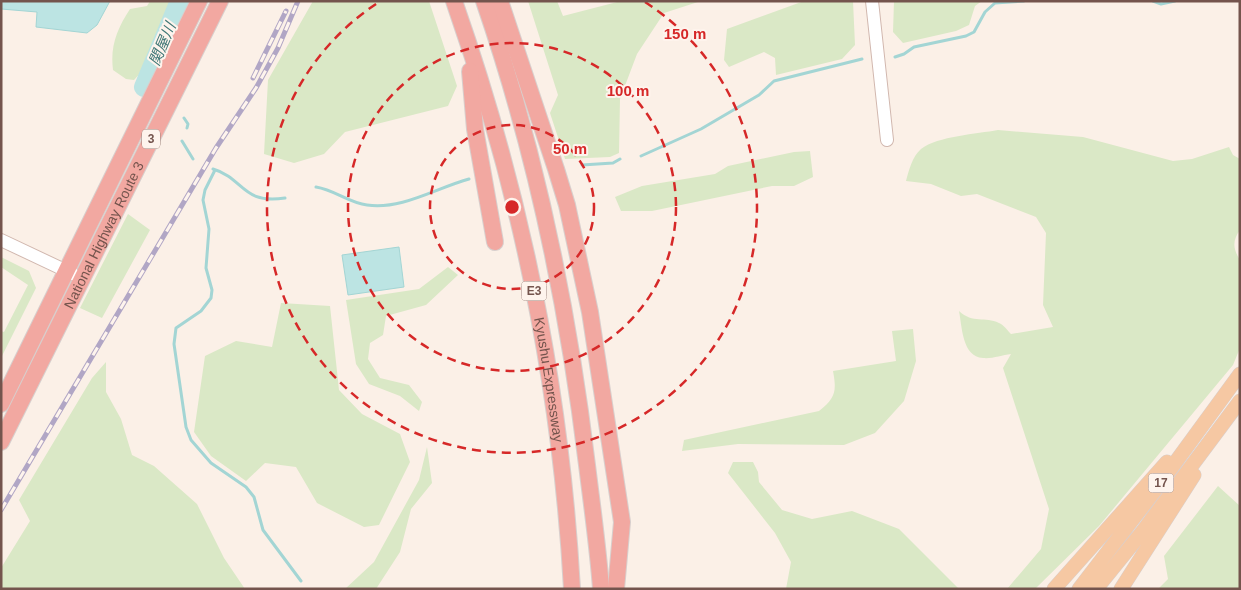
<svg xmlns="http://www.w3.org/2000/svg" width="1241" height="590" viewBox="0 0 1241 590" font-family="Arial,'Noto Sans JP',sans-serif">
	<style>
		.green { fill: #dae8c6 }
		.water { fill: #bce4e3; stroke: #a3d5d4 }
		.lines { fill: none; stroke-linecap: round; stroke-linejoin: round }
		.stream { stroke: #a3d5d4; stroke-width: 3 }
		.river { stroke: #bce4e3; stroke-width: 20 }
		.secondary-casing { stroke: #d1b7ae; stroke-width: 14 }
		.primary-casing { stroke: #d8cfcd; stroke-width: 15 }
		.highway-casing { stroke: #d8cfcd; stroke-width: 18 }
		.secondary { stroke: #fff; stroke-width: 12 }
		.primary { stroke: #f6c8a3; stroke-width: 14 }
		.highway { stroke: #f2a8a1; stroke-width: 16 }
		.rail-casing { stroke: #b1a6c5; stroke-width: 5 }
		.rail { stroke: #fef4ed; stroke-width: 3; stroke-dasharray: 9; stroke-linecap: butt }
		.ring { fill: none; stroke: #d62828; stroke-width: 2.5; stroke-dasharray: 9 6 }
		.labels { text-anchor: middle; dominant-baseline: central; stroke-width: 4; stroke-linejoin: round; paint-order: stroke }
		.shield { fill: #fef4ed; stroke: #9d847d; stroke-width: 1 }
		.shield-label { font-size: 12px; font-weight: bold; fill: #74544d }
		.street-label { font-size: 14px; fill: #74544d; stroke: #fef4ed }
		.water-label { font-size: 15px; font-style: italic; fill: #417877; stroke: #fef4ed }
		.centre { fill: #d62828; stroke: #fef4ed; stroke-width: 2.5 }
		.ring-label { font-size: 15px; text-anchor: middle; font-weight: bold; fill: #d62828; stroke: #fef4ed; stroke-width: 4; stroke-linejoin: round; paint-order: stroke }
	</style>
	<rect width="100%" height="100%" fill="#fbf0e7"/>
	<!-- green -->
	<path class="green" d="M150,1H176L144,69L134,80L126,79L113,70C110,46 117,29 130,9L147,6Z
		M313,1H429L457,86L448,106L345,132L324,154L294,163L264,154L268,80Z
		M528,1H557L563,16L621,1H701L664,13L637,54L620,99L619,153L610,157L565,159L550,113L558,95Z
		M804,1H853L855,45L842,59L776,75L775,58L764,52L729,67L724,60L727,29Z
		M894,1H982L975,6L969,25L956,31L903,43L893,32Z
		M998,130L1083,137L1173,161L1192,159L1229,147L1233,155L1240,159V230C1232,241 1233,249 1240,260V348L1233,365L1099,526L1035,589H1007L1041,549L1049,509L1003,368L1011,354C1002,355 992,359 983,358C962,357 962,326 959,311C973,324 985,316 999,323C1003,324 1008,331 1011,334L1053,327L1043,305L1046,233L1036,217L977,194L961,196L931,184L906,181C909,170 912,157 921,149C938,136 977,134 998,130Z
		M810,151L813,177L794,186H772L652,211H621L615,197L642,186L715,174L728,166L794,152Z
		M128,214L150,230L102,318L80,308Z
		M1,257L29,271L36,288L1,358V331L4,332L28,285L1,267Z
		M448,267L458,275L426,305L386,316L383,335L370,343L368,359L380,378L409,385L422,402L419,411L400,396L369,384L356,364L346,300L419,289Z
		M281,303L330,306L339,390L362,414L400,434L410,462L379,525L364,527L317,503L296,467L265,463L246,481L211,456L194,432L205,356L236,341L272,347Z
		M913,329L916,361L904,401L875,433L844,445L738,444L682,451L684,440L819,411C835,398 837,392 833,371L896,361L892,331Z
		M106,362V392L121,419L132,455L154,466L197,504L224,558L245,589H1V568L30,521L19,500L92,378Z
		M427,447L432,483L411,509L400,552L376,589H345L374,562L419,480Z
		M733,462H753L758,472L759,482L782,510L812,519L852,511L899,529L959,589H786L791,562L775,533L728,473Z
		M1218,486L1240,506V589H1158L1168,579L1164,556Z"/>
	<!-- water -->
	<path class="water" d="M1,1H110L97,25L87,33L36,27L37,12L1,9Z
		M399,247L404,287L348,295L342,255Z"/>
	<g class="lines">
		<!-- stream -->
		<path class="stream" d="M1153,1L1161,4L1175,1
			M895,57L904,54L914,47L966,36L974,32L985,12L995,3L1024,1
			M184,118L188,124L187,128
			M182,141L193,159
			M641,156L701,129L759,95L774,81L862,59
			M582,165L613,163L620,159
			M213,169C244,178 242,205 285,198
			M215,170L205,190L203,200L209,229L206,268L212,290L211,298L201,311L176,328L174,344L186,427L191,440L211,463L246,487L254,497L263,530L301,581
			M316,187C335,190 349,203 367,205C402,210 436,188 469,179"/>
		<!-- river -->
		<path class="river" d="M144,87L180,1"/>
		<defs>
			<path id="secondary" d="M872,1L887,140
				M1,240L73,274"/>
			<path id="primary" d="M1054,589L1167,462
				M1079,589L1153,493L1240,374
				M1096,589L1143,531L1240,401
				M1121,589L1194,475"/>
			<g id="highway">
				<path id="s1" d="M454,1C520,189 561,389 572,589"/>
				<path d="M484,1C536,152 568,307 587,465C592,506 598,547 601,589"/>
				<path d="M500,1L556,169L567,205L590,312L622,522L616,589"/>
				<path d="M470,71L475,129L495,242"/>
				<path d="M1,404L199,1"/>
				<path id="s2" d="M1,442L220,1"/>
			</g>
		</defs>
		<!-- secondary casing -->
		<use href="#secondary" class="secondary-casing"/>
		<!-- primary casing -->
		<use href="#primary" class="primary-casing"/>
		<!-- highway casing -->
		<use href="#highway" class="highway-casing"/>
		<!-- secondary -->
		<use href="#secondary" class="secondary"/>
		<!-- primary -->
		<use href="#primary" class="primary"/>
		<!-- highway -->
		<use href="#highway" class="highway"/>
		<defs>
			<path id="rail" d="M253,78L286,11
				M1,510L216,148L256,88L278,48L298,1"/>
		</defs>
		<!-- rail casing -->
		<use href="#rail" class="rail-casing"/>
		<!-- rail -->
		<use href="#rail" class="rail"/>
	</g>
	<!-- distance rings -->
	<g class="ring">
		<circle cx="512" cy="207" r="82"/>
		<circle cx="512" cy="207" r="164"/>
		<path d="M645 2A245 245 0 1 1 379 2"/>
	</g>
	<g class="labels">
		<!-- shield labels -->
		<g class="shield">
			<rect x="142" y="129.5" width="18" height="19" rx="4"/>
			<rect x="521.5" y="281.5" width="25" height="19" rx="4"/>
			<rect x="1148.5" y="473.5" width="25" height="19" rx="4"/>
		</g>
		<g class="shield-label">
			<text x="151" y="139">3</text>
			<text x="534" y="291">E3</text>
			<text x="1161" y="483">17</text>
		</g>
		<!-- street labels -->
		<g class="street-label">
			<text stroke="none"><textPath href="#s2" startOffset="231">National Highway Route 3</textPath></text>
			<text stroke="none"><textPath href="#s1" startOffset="391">Kyushu Expressway</textPath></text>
		</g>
		<!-- water labels -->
		<g class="water-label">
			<text transform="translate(162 44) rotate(-67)">関屋川</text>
		</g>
	</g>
	<circle cx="512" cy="207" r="8" class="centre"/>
	<g class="ring-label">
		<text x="685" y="39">150 m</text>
		<text x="628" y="96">100 m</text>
		<text x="570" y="154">50 m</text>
	</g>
	<!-- border -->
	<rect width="1241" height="590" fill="none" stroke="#74544d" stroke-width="5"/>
</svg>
